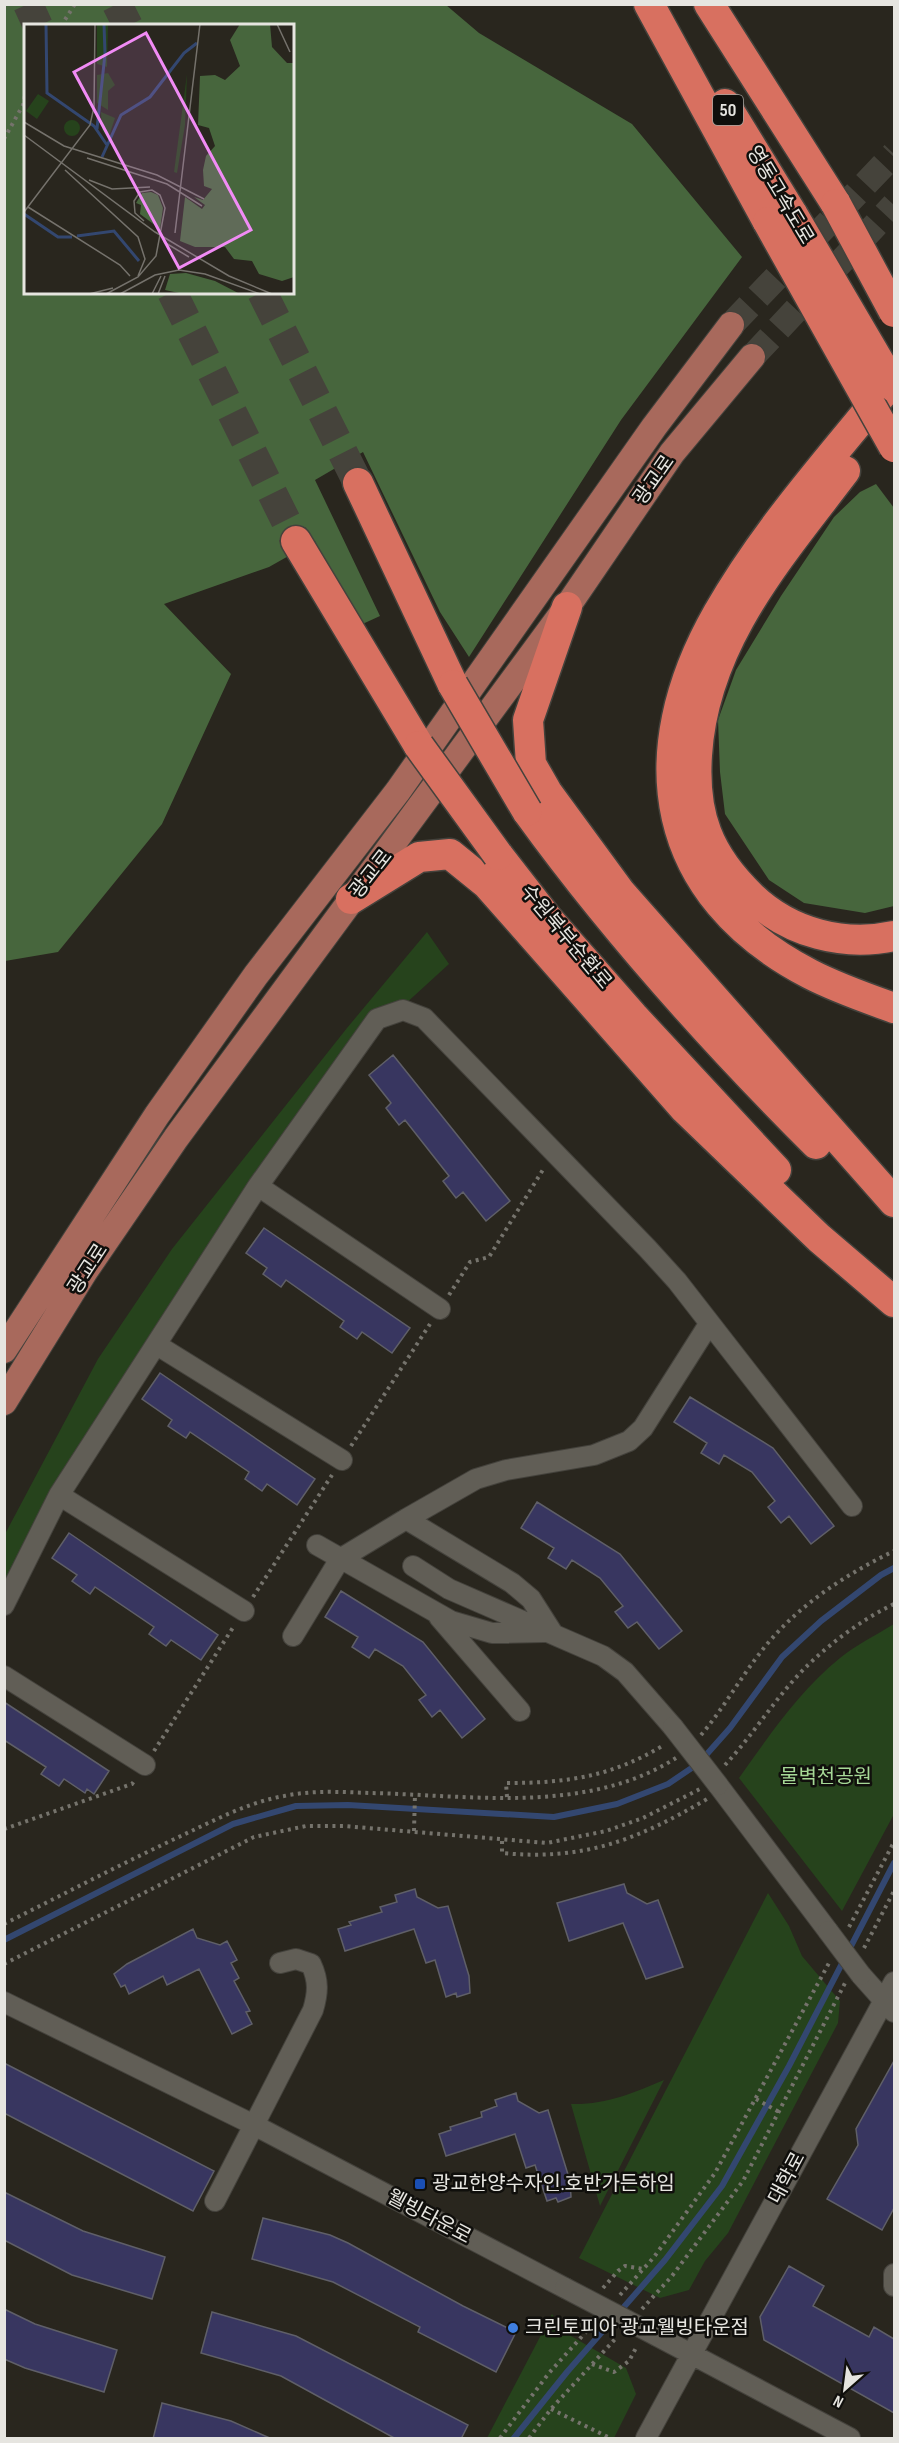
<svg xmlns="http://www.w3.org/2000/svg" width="899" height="2443" viewBox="0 0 899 2443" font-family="'Sofia Sans Condensed','Noto Sans KR',sans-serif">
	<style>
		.green { fill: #26431c }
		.forest { fill: #47663d; fill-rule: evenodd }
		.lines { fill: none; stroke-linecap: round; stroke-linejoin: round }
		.stream { stroke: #334770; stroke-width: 6 }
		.building { fill: #383660; stroke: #5f5f68; stroke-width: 1.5 }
		.major-tunnel { stroke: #45433b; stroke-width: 26; stroke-dasharray: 26 13; stroke-linecap: butt }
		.highway-tunnel { stroke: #45433b; stroke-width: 30; stroke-dasharray: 30 15; stroke-linecap: butt }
		.minor-casing { stroke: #44423c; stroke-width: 22 }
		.major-casing { stroke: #44423c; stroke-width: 28 }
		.highway-casing { stroke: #44423c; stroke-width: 33 }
		.path { stroke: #75736c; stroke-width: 4; stroke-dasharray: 3 4.5; stroke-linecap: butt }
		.minor { stroke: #615e56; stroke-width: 20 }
		.major { stroke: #a8695c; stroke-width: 26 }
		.highway { stroke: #d87060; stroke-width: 30 }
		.minor-bridge-casing { stroke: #44423c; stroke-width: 22; stroke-linecap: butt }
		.highway-bridge-casing { stroke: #44423c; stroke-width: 33; stroke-linecap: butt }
		.minor-bridge { stroke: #615e56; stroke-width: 20 }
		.highway-bridge { stroke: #d87060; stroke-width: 30 }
		.transit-dot { fill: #1a4fb4; stroke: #100f0c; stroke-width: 2 }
		.shop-dot { fill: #3f7fe0; stroke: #100f0c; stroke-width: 2 }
		.labels { text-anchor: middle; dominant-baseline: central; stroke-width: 5; stroke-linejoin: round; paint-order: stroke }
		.shield { fill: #100f0c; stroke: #a6a5a0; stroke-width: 1.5 }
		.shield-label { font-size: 18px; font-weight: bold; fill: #e6e5e0 }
		.street-label { font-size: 20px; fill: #e6e5e0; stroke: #100f0c }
		.park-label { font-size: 20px; fill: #a6d896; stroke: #100f0c }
		.poi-label { font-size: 20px; fill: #e6e5e0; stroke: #100f0c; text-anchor: start }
		.inset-river { fill: none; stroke: #334770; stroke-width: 3 }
		.inset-road { fill: none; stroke: #75726c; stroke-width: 1.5 }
		.view { fill: #f18bf5; fill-opacity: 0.15; stroke: #f18bf5; stroke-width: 3 }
		.inset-edge { fill: none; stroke: #e6e5e0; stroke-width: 3 }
	</style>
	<rect width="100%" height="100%" fill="#29261e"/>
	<!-- green -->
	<path class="green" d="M427,932L449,964L368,1038L197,1271L5,1590V1534L98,1359L172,1249L347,1028Z
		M894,1624V1814L842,1911L739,1778C769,1736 799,1691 840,1658C856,1645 876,1635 894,1624Z
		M768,1893L789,1926L802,1956L840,2001L838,2023L728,2233L705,2261L689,2290L660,2298L579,2258Z
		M664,2080L600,2206L571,2104C605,2105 634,2093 664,2080Z
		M552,2314L566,2333L626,2368L636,2394L614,2438H487Z"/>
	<!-- forest -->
	<path class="forest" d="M5,5H446L479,33L632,124L742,257L621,420L469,657L440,612L363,452L315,480L380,616L356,627L331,583L315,541L269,567L164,604L231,674L162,824L58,952L5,961ZM26,26H292V292H26Z
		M876,484L894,508V906L865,913L804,903L769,880L725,814L720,772L718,720L736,670L781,596L834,517L860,492Z"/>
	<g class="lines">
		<!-- stream -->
		<path class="stream" d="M4,1940L233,1824L296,1806L348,1805L554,1817L617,1804L668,1784L699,1763L730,1728L782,1657L821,1621L881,1575L894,1568
			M514,2438L567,2372L665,2260L722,2186L789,2066L894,1863"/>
	</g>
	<!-- building -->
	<path class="building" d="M393,1055L510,1201L486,1221L463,1192L456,1198L443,1181L449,1176L405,1120L399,1125L386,1108L391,1103L369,1075Z
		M264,1228L410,1328L392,1353L362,1332L357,1339L340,1327L344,1321L286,1280L281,1287L263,1274L267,1268L246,1253Z
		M160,1373L315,1479L297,1505L267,1484L262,1491L245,1479L249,1472L190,1432L186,1438L168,1426L172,1420L142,1399Z
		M690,1397L773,1448L834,1526L811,1544L789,1516L781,1523L768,1507L775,1501L752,1472L724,1455L719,1464L701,1453L707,1443L674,1422Z
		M537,1502L620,1554L682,1631L659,1649L637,1622L628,1628L615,1612L623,1606L600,1578L572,1560L566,1569L548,1558L554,1548L521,1528Z
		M69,1533L218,1635L201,1660L171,1640L166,1646L149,1634L154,1627L95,1587L90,1594L72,1581L77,1575L52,1558Z
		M341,1591L423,1642L485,1719L462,1738L440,1710L432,1717L419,1700L426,1695L403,1666L375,1649L369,1658L352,1647L358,1637L325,1617Z
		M4,1702L109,1771L94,1794L87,1789L85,1793L64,1779L59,1786L41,1774L46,1767L4,1740Z
		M624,1884L627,1893L647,1904L658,1900L683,1967L646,1979L623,1923L569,1941L557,1903Z
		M415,1889L417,1897L438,1908L448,1906L469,1976L470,1993L457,1997L456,1993L446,1997L435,1960L426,1963L414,1929L345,1951L338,1929L351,1925L349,1922L382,1912L380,1907L397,1902L395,1895Z
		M193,1929L197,1938L220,1945L227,1941L237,1960L231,1963L239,1978L234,1981L250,2011L246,2012L252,2024L232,2034L199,1969L167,1985L163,1976L129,1994L125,1985L121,1987L114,1974L127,1964Z
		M894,2061V2208L882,2230L827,2199L858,2145L856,2129Z
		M4,2063L214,2171L193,2211L4,2113Z
		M516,2093L518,2101L539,2113L548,2110L570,2181L571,2197L558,2202L556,2198L547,2201L535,2165L526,2168L515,2134L446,2156L439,2134L451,2130L450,2127L482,2117L481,2112L497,2106L495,2100Z
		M4,2192L83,2231L165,2257L152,2299L72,2275L4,2240Z
		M263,2218L330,2235L348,2243L463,2306L516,2332L496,2372L418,2332L420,2327L333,2282L252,2259Z
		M789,2266L824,2286L813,2306L869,2337L874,2327L894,2339V2413L764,2340L760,2317Z
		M4,2309L35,2324L117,2350L104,2392L25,2368L4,2359Z
		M212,2312L296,2336L468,2425L461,2439H396L281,2376L201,2353Z
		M162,2403L231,2421L272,2439H153Z"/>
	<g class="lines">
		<!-- major-tunnel -->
		<path class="major-tunnel" d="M731,325L894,154
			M752,357L894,205"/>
		<!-- highway-tunnel -->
		<path class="highway-tunnel" d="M28,4L38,26
			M117,4L128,26
			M172,292L296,541
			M262,292L358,483"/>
		<defs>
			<path id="minor" d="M258,1186L440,1309
				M157,1345L342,1460
				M59,1495L244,1611
				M406,1519L512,1583L531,1599L552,1632
				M317,1545L451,1621L492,1633L544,1632
				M413,1566L449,1589L603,1656L625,1672L673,1727
				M4,1605L59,1495L258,1186L377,1019L403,1010L424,1018L647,1248L677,1281L852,1506
				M439,1617L520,1711
				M293,1636L340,1559L406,1519L476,1479L506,1470L594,1455L629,1441L643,1428L709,1324
				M4,1676L145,1765
				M718,1785L828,1931
				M861,1975L894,2012
				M4,2002L254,2125L565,2288
				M215,2201L313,2010C318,1993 319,1981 311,1964L296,1959L280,1963
				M894,2274V2286
				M657,2336L850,2438
				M646,2438L894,1982"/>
			<path id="major" d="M4,1350L157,1115L256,975L398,791L654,427L731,325
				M4,1402L85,1271L176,1138L567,607L672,453L752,357"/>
			<path id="highway" d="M649,4L768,222
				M709,4L836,204
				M725,104L793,215
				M887,388C828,460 764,532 718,613C637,755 658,895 810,974C837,988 866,998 894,1008
				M845,471C779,558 704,642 697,755C693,815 708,855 752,897C790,933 844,947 894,936
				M358,483L453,685
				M296,541L419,746
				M567,607L528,720L531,764L547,792L621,893L894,1202
				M527,811C613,930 712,1040 816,1144
				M498,855L547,918L633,1016L776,1170
				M351,899L419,857L450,854L487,884L685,1109L819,1238L894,1302"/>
		</defs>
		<!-- minor casing -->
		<use href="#minor" class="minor-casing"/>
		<!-- major casing -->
		<use href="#major" class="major-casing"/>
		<!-- highway casing -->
		<use href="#highway" class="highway-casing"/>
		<!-- path -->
		<path class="path" d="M61,26L75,4
			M4,139L23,105L26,90
			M449,1295L470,1262L489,1257L544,1168
			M351,1446L430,1324
			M253,1597L332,1475
			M701,1735C723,1709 739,1680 760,1653C794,1608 844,1575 894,1551
			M154,1751L234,1626
			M725,1765C754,1734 777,1695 808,1665C833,1641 863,1619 894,1604
			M507,1797L506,1783C567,1783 611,1777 664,1745
			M4,1829L132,1784L135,1780
			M414,1831L415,1794
			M502,1841V1853C584,1861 637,1840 707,1799
			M4,1924C64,1894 123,1863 183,1835C215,1820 249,1802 284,1796C313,1790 342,1792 370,1793C471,1795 586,1815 676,1758
			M849,1927L894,1842
			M864,1948L894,1891
			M4,1964L254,1837L306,1826H344L547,1843L606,1831L643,1818L700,1789
			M756,2099L779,2112
			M603,2288L618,2271L625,2266L644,2269
			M620,2295L654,2257L715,2173L829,1963
			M642,2309L672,2276L743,2181L845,1983
			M592,2364L614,2372L629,2361L637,2346
			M551,2409L610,2438
			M500,2438L549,2373L594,2323
			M529,2438L551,2409L617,2337"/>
		<!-- minor -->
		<use href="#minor" class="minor"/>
		<!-- major -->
		<use href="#major" class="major"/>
		<!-- highway -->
		<use href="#highway" class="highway"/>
		<defs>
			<path id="minor-bridge" d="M673,1727L718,1785
				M828,1931L861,1975
				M565,2288L657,2336"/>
			<path id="highway-bridge" d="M836,204L894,312
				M793,215L894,387
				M768,222L894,447
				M453,685L527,811
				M419,746L498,855"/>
		</defs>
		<!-- minor-bridge casing -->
		<use href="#minor-bridge" class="minor-bridge-casing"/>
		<!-- highway-bridge casing -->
		<use href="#highway-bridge" class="highway-bridge-casing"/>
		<!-- minor-bridge -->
		<use href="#minor-bridge" class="minor-bridge"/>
		<!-- highway-bridge -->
		<use href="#highway-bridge" class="highway-bridge"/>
	</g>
	<!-- markers -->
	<rect class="transit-dot" x="414" y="2178" width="12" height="12" rx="3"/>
	<circle class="shop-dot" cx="513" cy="2328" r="6"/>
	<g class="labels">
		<!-- shield labels -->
		<rect class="shield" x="713" y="95" width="30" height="30" rx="4.5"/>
		<g class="shield-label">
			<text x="728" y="110">50</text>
		</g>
		<!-- street labels -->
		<g class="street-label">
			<text transform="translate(780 195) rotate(59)">영동고속도로</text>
			<text transform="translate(654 480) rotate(-55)">광교로</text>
			<text transform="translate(371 874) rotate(-52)">광교로</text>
			<text transform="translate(566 937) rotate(50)">수원북부순환로</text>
			<text transform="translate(88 1269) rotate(-57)">광교로</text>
			<text transform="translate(787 2178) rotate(-62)">대학로</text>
			<text transform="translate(429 2217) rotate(28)">웰빙타운로</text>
		</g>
		<!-- park labels -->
		<g class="park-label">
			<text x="826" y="1777">물벽천공원</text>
		</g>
		<!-- poi labels -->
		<g class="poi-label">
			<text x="432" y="2184">광교한양수자인.호반가든하임</text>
			<text x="525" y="2328">크린토피아 광교웰빙타운점</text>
		</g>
	</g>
	<!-- overview -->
	<g transform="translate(24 24)">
		<rect width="270" height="270" fill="#29261e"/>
		<path d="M73,0H84L83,43L73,40ZM84,49L91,61L84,67V86L73,79V51ZM163,50L161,101L153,149L150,148ZM14,70L25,77L13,95L2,87ZM77,88L91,94L84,115L78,106ZM40 104a8 8 0 1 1 16 0a8 8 0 1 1-16 0Z" fill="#26431c"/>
		<path d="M216,0H246L248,23L263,39H270V253L258,257L235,250L228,237L210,235L201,223H171L156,217L161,173L178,185L181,181L170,173L179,176L188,165L180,162L179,146L182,132L191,122L185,104L174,101L176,52L191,51L201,56L216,42L206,16ZM127,168L134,171L139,184L136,205L116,190L117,181L112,179L118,169ZM162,249L191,257L216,270L155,269L141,266L146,250Z" fill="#47663d"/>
		<path class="inset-river" d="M22,0L23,69L70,102L83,121M73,105L81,30L80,0M78,133L97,91L126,73L160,29L173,19M0,190L34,213H48M53,212L90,207L115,237"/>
		<path class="inset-road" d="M253,0L266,28M0,98L40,122L133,151L180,175M0,111L131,208L205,252L248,270M63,134L143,160L178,182M41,146L114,213L121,235L114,252M65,156L88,165L126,163M4,183L96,241L106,252M0,188L66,101L70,83L71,0M151,209L176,0M140,218L165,233M65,270L89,264M82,270L114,253L132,232L141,184L136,171L128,166L116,168L110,177L111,189L120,197M96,270L131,251L155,246L181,250L236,270M128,270L137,252M134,270L141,252"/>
		<path class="view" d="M122,9L227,206L155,244L50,48Z"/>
		<rect width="270" height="270" class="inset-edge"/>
	</g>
	<!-- border -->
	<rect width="899" height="2443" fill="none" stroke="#e6e5e0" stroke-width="12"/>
	<!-- north arrow -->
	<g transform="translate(845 2389) rotate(208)" stroke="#100f0c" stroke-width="4.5" paint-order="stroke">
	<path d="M0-4.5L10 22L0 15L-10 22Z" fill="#e6e5e0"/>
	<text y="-9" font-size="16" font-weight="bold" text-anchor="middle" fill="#e6e5e0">N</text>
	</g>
</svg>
